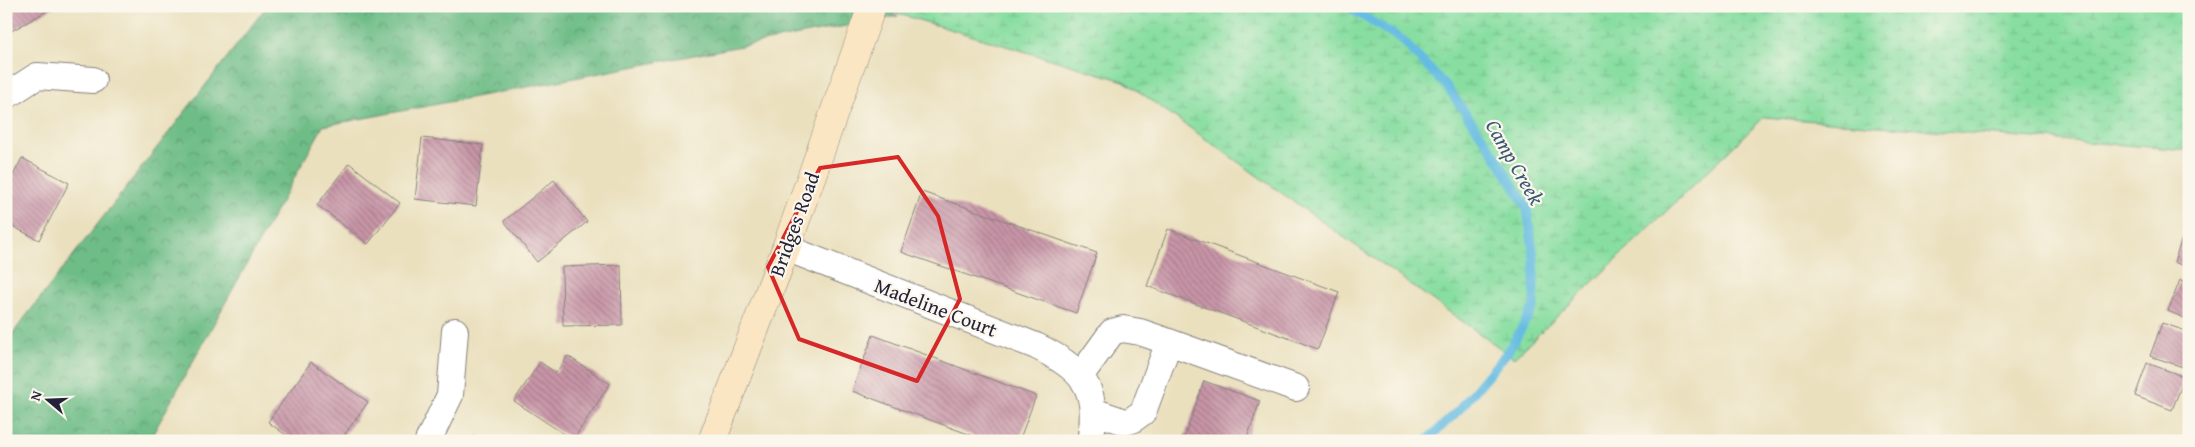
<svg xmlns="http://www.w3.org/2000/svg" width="2195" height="447" viewBox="0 0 2195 447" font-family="'Gentium Book Plus',serif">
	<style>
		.forest { fill: url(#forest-crowns); stroke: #487061 }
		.wetland { fill: url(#wetland-marsh); stroke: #55806e }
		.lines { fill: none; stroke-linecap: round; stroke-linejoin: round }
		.stream { stroke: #65bce2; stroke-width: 9 }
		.building { fill: url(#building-back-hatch) }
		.street-casing { stroke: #86817c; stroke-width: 28 }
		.secondary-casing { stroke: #86817c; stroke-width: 29 }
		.street { stroke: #fff; stroke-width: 26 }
		.secondary { stroke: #fbe6c3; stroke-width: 28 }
		.marked { fill: none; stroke: #d62828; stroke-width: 4; stroke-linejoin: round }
		.labels { text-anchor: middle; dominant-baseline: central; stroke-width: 4.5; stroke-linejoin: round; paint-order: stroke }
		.street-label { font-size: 20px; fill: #22223b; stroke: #fbf7ec }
		.water-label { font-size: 21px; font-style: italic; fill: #395875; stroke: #fbf7ec }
	</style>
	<defs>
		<pattern id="forest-crowns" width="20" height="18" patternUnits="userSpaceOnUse" patternTransform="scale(1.25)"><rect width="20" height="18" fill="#6ebd87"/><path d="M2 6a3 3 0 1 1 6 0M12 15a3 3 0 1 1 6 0" fill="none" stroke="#5a9970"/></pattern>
		<pattern id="wetland-marsh" width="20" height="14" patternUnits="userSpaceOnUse" patternTransform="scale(1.25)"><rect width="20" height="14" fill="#88dea1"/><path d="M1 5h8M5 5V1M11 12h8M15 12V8" fill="none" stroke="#75be8c"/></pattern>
		<pattern id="building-back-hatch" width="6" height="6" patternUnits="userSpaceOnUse" patternTransform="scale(1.25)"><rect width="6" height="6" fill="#c895a7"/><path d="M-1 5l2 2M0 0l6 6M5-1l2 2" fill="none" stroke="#a27989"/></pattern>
	</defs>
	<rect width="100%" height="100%" fill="#fbf7ec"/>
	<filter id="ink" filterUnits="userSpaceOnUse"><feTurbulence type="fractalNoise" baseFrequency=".02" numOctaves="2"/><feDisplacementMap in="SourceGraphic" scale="10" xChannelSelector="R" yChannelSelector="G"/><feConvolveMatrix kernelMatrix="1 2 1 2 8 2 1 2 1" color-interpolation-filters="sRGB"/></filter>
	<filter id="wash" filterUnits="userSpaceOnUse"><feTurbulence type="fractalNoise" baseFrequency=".0096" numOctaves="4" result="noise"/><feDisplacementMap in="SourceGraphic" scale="20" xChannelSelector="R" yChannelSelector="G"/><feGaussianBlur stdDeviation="1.12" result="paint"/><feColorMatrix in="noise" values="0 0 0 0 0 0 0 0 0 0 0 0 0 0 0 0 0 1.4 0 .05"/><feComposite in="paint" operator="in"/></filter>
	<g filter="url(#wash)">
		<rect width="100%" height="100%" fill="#eae0be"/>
		<!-- forest -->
		<path class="forest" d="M267,6H872L898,16L323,126L149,441H6V342Z"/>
		<!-- wetland -->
		<path class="wetland" d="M872,6H2189V150L1764,117L1514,358L1124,81Z"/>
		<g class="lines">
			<!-- stream -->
			<path class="stream" d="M1348,6L1354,11L1401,39L1447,87L1491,149L1527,208L1534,258V306L1509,350L1459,410L1426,441"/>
		</g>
		<g id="blocks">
			<!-- building -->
			<path class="building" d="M6,6H56L6,34Z
				M422,138L483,145L476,206L415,199Z
				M22,158L69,183L39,240L6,223V181L9,183Z
				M349,163L400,203L368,244L317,205Z
				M554,180L587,222L537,262L504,221Z
				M922,192L1097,253L1076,313L901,252Z
				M2186,227L2189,228V268L2174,262Z
				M1168,229L1339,292L1318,349L1147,286Z
				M621,265L622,325L563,326L562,267Z
				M2180,280L2189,283V320L2168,311Z
				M2162,323L2189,332V369L2150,356Z
				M873,335L1036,396L1019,441H987L852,391Z
				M568,356L610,384L573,440L514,401L540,362L556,373Z
				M311,362L368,402L340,441H294L268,422Z
				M2147,363L2185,377L2172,410L2135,396Z
				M1204,381L1260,401L1246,441H1183Z
				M474,436L482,441H471Z"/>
		</g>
	</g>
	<g filter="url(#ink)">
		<use href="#blocks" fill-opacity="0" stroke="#86817c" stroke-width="1"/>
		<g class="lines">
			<defs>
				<path id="street" d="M6,96L37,76L93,80
					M786,248L1036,346C1081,368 1101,387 1090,441
					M1081,375L1112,332L1123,329L1140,332L1169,342L1296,388
					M1093,411L1125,422L1132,420L1143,412L1169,342
					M428,441L450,395L455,331"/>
				<path id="secondary" d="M712,441L786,248L872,6"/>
			</defs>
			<!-- street casing -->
			<use href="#street" class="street-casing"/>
			<!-- secondary casing -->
			<use href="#secondary" class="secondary-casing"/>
			<!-- street -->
			<use href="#street" class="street"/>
			<!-- secondary -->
			<use href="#secondary" class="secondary"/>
		</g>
	</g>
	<!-- marked area -->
	<path class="marked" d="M898,157L938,216L960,299L917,381L799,339L768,267L820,168Z"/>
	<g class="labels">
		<!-- street labels -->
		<g class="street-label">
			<text transform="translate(794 224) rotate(-70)">Bridges Road</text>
			<text transform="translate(936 307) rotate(21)">Madeline Court</text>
		</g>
		<!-- water labels -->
		<g class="water-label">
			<text transform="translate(1515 162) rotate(60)">Camp Creek</text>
		</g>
	</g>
	<!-- margin -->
	<rect width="2195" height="447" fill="none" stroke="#fbf7ec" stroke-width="25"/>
	<!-- north arrow -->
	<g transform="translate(48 400) rotate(289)" stroke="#fbf7ec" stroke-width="4" paint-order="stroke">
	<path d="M0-4L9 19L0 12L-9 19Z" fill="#22223b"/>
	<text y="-8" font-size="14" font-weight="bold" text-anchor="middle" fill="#22223b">N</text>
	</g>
</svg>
